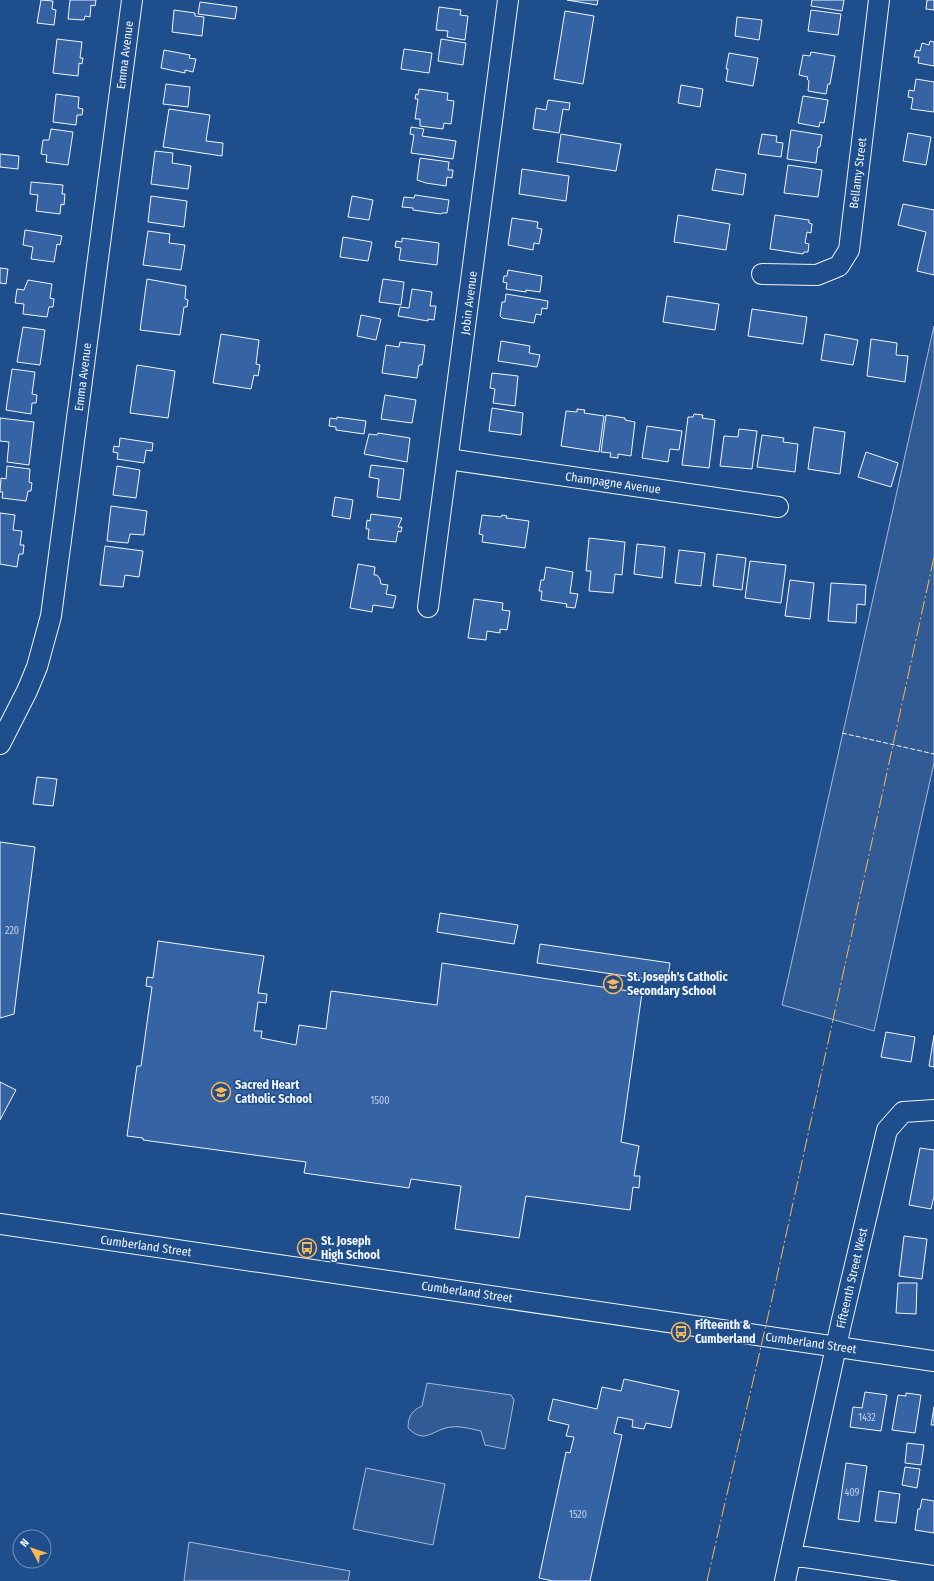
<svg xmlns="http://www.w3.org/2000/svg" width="934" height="1581" viewBox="0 0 934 1581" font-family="'Fira Sans Condensed',sans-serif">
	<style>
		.green { fill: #305b95; stroke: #a8bbd7 }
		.building { fill: #3563a3; stroke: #f2f6ff }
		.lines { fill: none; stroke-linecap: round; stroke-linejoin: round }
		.minor-casing { stroke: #f2f6ff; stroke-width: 22 }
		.minor { stroke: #1f4e8c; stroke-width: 20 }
		.fence { stroke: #f2f6ff; stroke-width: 1; stroke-dasharray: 5 2; stroke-linecap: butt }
		.power { stroke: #ffb74d; stroke-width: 1; stroke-dasharray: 14 3 2 3; stroke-linecap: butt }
		.labels { text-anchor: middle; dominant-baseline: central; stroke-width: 3; stroke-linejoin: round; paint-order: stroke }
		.number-label { font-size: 10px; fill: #c3d1e8 }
		.street-label { font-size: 12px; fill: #f2f6ff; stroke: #1f4e8c }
		.poi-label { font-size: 12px; font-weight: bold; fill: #f2f6ff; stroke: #1f4e8c; text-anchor: start }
	</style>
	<rect width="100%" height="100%" fill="#1f4e8c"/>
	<!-- green -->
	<path class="green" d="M934,326V763L874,1031L782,1005Z
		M427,1383L511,1395L514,1400L505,1449L485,1445L481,1431C472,1429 461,1426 452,1427C433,1428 426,1446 408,1428C408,1417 412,1410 422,1406Z
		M366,1468L445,1484L433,1545L353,1529Z
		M189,1542L350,1571L348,1581H184Z"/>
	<!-- building -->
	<path class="building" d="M41,0L53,1L52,9L56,10L54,25L37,23Z
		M70,0H96L95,6L91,5L90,17L85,16L84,20L68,19Z
		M567,0H598L597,5Z
		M812,0H844L842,11L811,6Z
		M927,0H934V10L926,9Z
		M200,2L237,7L235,19L198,14Z
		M439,7L461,10L460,15L468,16L465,40L447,37L448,31L436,30Z
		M174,10L195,13V16L204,17L202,36L172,32Z
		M811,10L841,14L838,35L808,31Z
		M565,11L594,16L583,84L554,79Z
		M737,17L762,20L759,40L735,36Z
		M57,39L82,42L80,58H83L82,64L79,63L78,76L53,73Z
		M441,39L466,43L463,65L438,61Z
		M930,41L934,42V66L918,63L919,57H914L916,50L920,51L922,43L929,45Z
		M404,49L432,53L429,73L401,69Z
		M164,50L190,55L189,58L196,59L193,72L185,70V73L161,68Z
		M811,52L835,56L830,84H828L826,94L808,91L809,81L807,79L808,77L799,75L803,55L810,56Z
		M729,53L758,58L753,86L726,81L728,69H726Z
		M916,79L934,82V112L911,109L913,98L908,97L909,90L914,91Z
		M166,84L190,87L188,107L163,104Z
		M681,85L703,89L700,107L678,103Z
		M419,89L448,93L447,100L454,101L451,124L444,123L443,129L420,126V119H415L418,99H415L416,94L418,95Z
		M56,94L79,97L78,108L83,109L82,115H77L76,125L53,122Z
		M803,96L828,100L824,123L820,122L819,127L798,123Z
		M548,100L570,103L569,110L563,109L559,133L533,129L536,108L546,110Z
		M169,109L210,115L206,141L223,143L222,156L163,147Z
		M411,127L424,129L422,136L456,141L453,159L411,153L414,135L410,134Z
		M51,129L73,132L68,165L46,162L47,155L41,154L43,140H49Z
		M791,130L822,135L820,147H818L816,163L787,159Z
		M908,133L931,137L926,165L903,161Z
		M561,134L621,144L616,171L557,162Z
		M762,134L777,136L776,142L783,143L781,157L758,154Z
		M155,151L173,153L172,163L191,166L188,189L151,184Z
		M0,154L19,156L18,169L0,167Z
		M420,158L449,162L448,170H453L452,178L447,177L446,186L426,183L417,180Z
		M788,165L822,170L818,197L784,193Z
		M522,169L569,176L566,201L519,194Z
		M716,169L746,174L743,195L712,190Z
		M31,182L63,185L62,194H65L64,205L61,204L60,214L36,211L38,195L30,194Z
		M415,195L449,200L447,213H442L441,214L413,210V208L402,207L404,197L414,198Z
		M151,196L187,201L184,227L148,222Z
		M352,196L373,200L369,220L348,217Z
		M903,204L934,210V275L917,271L926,232L898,225Z
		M678,215L730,224L726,250L674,242Z
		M775,215L809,220V223L812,224L811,233L807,232L805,243L809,244L808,252H804L803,254L770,249Z
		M512,218L538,222L537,228L542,229L539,244L534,243L533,250L508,245Z
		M25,230L62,236L60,245L57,244L54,262L31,259L33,247L23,245Z
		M148,231L170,234L169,243L185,245L181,270L143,265Z
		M343,237L372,242L368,261L340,257Z
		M402,238L439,243L437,265L399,260L401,248L395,247L396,241L402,242Z
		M0,268L8,269L6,284L0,283Z
		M508,270L542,276L540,292L526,290V292L506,289L507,283L503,282L504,276H507Z
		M147,279L186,286L185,299L188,300L187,307H184L180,335L140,330Z
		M383,279L404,282L401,305L379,302Z
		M28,280L52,284L50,298L54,299L53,307H49L47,317L23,314L24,304L15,303L17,289L24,290Z
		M412,289L432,292L430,306H436L434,320L428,319V321L398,316L400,307L409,308Z
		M506,294L548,301L547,309L542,308L541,315L536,314L534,323L502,318L500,316L502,302H505Z
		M667,296L719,304L715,330L663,322Z
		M752,309L807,317L803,344L748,336Z
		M361,315L381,319L376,340L357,336Z
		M23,327L45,330L40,365L17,362Z
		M221,334L259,340L256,364L260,365L258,376L254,375L251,389L213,383Z
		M825,334L858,340L853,365L821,360Z
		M871,339L897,343L896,355L908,356L905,382L867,376Z
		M501,341L530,346L529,353L540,355L537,367L498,361Z
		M400,342L425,345L422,365H419L417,378L382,373L386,345L399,347Z
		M137,365L175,371L168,418L130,413Z
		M12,369L35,372L32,394L37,395L36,403H32L31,414L6,410Z
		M492,373L518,376L515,406L493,403L495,389L490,388Z
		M385,395L416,400L412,423L381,419Z
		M492,408L523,413L521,435L489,431Z
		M577,409L585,410L584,413L604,416L599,452L561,446L566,411L577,412Z
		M694,414L703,415L702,418L715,420L709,468L682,465L688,417H693Z
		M606,415L625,418V420L635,422L631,456L618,454V458L610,457L611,453L601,452Z
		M337,417L366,421L364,434L336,430V427L329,426L330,418L337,419Z
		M0,418L34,422L29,465L7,462L9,442L0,441Z
		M647,426L682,431L679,450L670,449L668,462L642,458Z
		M814,427L845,432L840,474L808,469Z
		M739,429L757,431L752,469L720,466L724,436L738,437Z
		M378,433L410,438L407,462L364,454L369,434L377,435Z
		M762,435L784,438L783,442L798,444L795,472L757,467Z
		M120,438L153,443L152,451L146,450L144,463L117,459L118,453L113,452L114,446L119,447Z
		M866,452L898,463L891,487L858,477Z
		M371,465L404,469L400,500L377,497L379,479L369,477Z
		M7,466L30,469L29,482L32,483L31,491H28L26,501L2,498L3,492H0L1,478L6,479Z
		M117,466L140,470L136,498L113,495Z
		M335,497L353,500L350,519L332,516Z
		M111,506L147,511L144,535L130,534L128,543L107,541Z
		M0,513L15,515L13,530L22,531L20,545H24L23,554H19L17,567L0,564Z
		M371,514L402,518L398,527H402L401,532L398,531L396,542L368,539L369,529H366L367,520L370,521Z
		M482,515L501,517L502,515L507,516L506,518L529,521L525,548L482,542L483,535L479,534Z
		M589,538L625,542L622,575L615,574L613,593L589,591L591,571H586Z
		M637,544L665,547L662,578L634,574Z
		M105,546L143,551L139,577L125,575L123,587L100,585Z
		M679,550L705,553L701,586L675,583Z
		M717,554L746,558L742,590L713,586Z
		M750,561L786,565L781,603L745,598Z
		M358,564L375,567L374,575H377L380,579L381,584L388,585L386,594L396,596L393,608L373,605L372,612L350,608Z
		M546,567L573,572L570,593L578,594L575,608L566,607L567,604L541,600L542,591H539L541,580H544Z
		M790,580L814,583L810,619L785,616Z
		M831,583L866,585L865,605L857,604L856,623L828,621Z
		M474,599L503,603L502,610L510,611L507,630L500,629V633L487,631L486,640L468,638Z
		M37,777L57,779L53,806L33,804Z
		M0,842L35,847L14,1014L0,1018Z
		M440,913L518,925L514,944L437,932Z
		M158,941L264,956L258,993L267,994L266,1003L258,1002L254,1031H262L261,1038L296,1045L299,1025L326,1029L331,991L437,1005L442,963L642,993L621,1142L639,1146L634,1176H640L639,1188L633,1187L630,1210L526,1196L519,1238L455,1229L461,1186L411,1179L409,1188L304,1173L306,1162L143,1140V1138L127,1136L137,1066H141L152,987L146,986L147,977L153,978Z
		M540,944L670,963L667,982L537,963Z
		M886,1032L915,1037L911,1062L881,1057Z
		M934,1035V1067L929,1066Z
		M0,1082L16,1090L0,1120Z
		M920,1148L934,1150V1196L931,1209L909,1205Z
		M904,1236L927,1239L922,1279L899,1276Z
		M898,1283H917L916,1314L896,1313Z
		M624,1379L679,1391L671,1428L646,1423L644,1429L632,1427L633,1420L618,1417L614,1433L622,1435L590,1581H553L539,1578L566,1452L570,1453L574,1437L566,1436L569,1425L548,1420L553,1399L597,1409L602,1387L621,1391Z
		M865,1392L887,1395L881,1431L850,1427L853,1407L862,1408Z
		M906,1393L921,1395L915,1433L892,1430L898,1395L906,1396Z
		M934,1407V1425H931Z
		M907,1443L924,1445L921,1465L905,1463Z
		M846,1463L867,1466L859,1522L838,1519Z
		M905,1467L920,1469L917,1488L902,1485Z
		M879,1491L900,1494L896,1523L875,1521Z
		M922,1499L934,1501V1533L915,1530L918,1509H920Z"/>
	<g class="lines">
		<defs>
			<path id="minor" d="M762,274L817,275L839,266L849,250L879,0
				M448,459L778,507
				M428,607L508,0
				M0,744L27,691L37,667L51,616L132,0
				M0,1224L934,1361
				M791,1555L934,1576
				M785,1581L841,1324L887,1130L903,1112L934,1110"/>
		</defs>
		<!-- minor casing -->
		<use href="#minor" class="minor-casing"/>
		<!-- minor -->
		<use href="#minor" class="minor"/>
		<!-- fence -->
		<path class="fence" d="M842,733L934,754"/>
		<!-- power -->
		<path class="power" d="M707,1581L774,1290L934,557"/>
	</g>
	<!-- icons -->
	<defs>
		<symbol id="school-ring" viewBox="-11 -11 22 22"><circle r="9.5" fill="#1f4e8c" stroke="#ffb74d" stroke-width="1.5"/><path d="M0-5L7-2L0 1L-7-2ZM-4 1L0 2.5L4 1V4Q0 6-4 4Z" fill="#ffb74d"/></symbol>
		<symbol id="bus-ring" viewBox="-11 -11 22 22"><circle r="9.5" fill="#1f4e8c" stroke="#ffb74d" stroke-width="1.5"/><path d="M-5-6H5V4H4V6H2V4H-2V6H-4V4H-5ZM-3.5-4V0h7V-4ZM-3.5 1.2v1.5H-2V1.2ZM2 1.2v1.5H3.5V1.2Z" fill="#ffb74d"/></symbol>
	</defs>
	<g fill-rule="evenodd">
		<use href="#school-ring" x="602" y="973" width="22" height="22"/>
		<use href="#school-ring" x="210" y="1081" width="22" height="22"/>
		<use href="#bus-ring" x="296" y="1237" width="22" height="22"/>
		<use href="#bus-ring" x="670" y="1321" width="22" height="22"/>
	</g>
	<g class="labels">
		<!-- number labels -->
		<g class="number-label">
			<text x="12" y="931">220</text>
			<text x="380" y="1101">1500</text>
			<text x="867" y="1418">1432</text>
			<text x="852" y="1493">409</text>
			<text x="578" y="1515">1520</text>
		</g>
		<!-- street labels -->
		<g class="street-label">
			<text transform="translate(125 55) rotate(-83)">Emma Avenue</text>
			<text transform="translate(858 173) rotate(-83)">Bellamy Street</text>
			<text transform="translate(469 303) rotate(-83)">Jobin Avenue</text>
			<text transform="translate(83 377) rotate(-83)">Emma Avenue</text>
			<text transform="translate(613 483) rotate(8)">Champagne Avenue</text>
			<text transform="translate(146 1246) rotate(8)">Cumberland Street</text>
			<text transform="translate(852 1278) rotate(-77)">Fifteenth Street West</text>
			<text transform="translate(467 1292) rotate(8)">Cumberland Street</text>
			<text transform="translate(811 1343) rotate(8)">Cumberland Street</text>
		</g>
		<!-- poi labels -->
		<g class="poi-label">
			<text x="627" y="977">St. Joseph's Catholic<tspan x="627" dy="14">Secondary School</tspan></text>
			<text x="235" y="1085">Sacred Heart<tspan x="235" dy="14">Catholic School</tspan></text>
			<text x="321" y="1241">St. Joseph<tspan x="321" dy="14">High School</tspan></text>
			<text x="695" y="1325">Fifteenth &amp;<tspan x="695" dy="14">Cumberland</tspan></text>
		</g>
	</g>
	<!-- north arrow -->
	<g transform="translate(32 1549) rotate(310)"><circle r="19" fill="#1f4e8c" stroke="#7391ba"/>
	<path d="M0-3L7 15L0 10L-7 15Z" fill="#ffb74d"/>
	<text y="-6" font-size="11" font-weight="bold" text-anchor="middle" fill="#f2f6ff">N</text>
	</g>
</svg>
